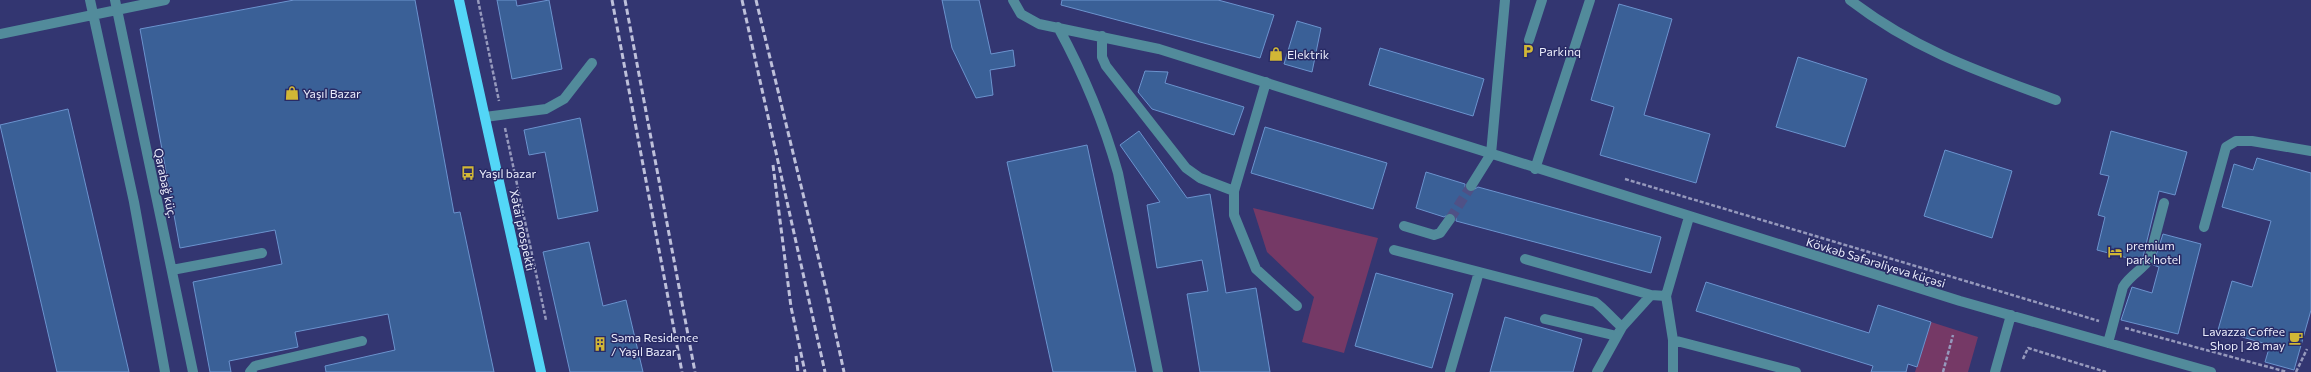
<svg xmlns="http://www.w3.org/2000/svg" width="2311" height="372" viewBox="0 0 2311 372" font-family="Commissioner,sans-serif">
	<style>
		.green { fill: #753966 }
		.building { fill: #3a6097; stroke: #6b93ce }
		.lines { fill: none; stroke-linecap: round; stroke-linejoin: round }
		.minor-tunnel { stroke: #4f5186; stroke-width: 10; stroke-dasharray: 10 5; stroke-linecap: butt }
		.path { stroke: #9699bc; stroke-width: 2.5; stroke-dasharray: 4 2; stroke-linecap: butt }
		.minor { stroke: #528b9b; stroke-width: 10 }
		.major { stroke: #53d6f7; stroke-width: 10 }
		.rail { stroke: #bec0da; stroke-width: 3; stroke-dasharray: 6 3; stroke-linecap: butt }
		.labels { text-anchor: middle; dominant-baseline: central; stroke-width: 3; stroke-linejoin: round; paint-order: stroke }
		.poi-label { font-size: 12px; fill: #ebedfc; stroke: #292b65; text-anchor: start }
		.street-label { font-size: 12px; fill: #ebedfc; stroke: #292b65 }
	</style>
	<rect width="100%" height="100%" fill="#333671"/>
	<!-- green -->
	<path class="green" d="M1253,208L1378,238L1344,353L1302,342L1314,297L1267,252Z
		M1931,322L1978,337L1968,372H1915Z"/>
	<!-- building -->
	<path class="building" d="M294,0H415L454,213L460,212L494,372H326L325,366L395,350L388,314L295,332L298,347L229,361L231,372H210L193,282L282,264L275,230L180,248L140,29Z
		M497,0H516L517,6L549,0L562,69L512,79Z
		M942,0H979L991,54L1013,50L1015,66L990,70L993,95L976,98L952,48Z
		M1062,0H1218L1274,15L1260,58L1061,5Z
		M1619,4L1672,19L1644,115L1710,134L1696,183L1600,155L1614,107L1591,100Z
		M1297,21L1321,28L1312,72L1284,64Z
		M1380,48L1484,79L1473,116L1369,85Z
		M1798,57L1867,79L1845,147L1776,127Z
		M1145,71L1168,72L1165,83L1244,107L1234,135L1152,109L1138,92Z
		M68,109L87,191L129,372H57L0,125Z
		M580,118L598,211L558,219L545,152L529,155L524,130Z
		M1265,127L1387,163L1373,209L1251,173Z
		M1139,131L1187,198L1210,194L1226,293L1256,288L1270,372H1200L1187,294L1208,291L1202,260L1157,268L1147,205L1160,202L1120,145Z
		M2111,131L2187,152L2175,195L2159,191L2143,257L2139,261L2097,250L2105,217L2098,215L2109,176L2100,174Z
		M1087,145L1136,372H1053L1007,162Z
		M1945,150L2012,171L1992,238L1924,216Z
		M2257,158L2311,173V310L2294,370L2265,362L2270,345L2218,330L2232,281L2252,287L2271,221L2222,207L2234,164L2253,170Z
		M1426,172L1465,184V189L1470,192L1478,187L1661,237L1651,273L1456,221V216L1451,213L1444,217L1416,208Z
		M2163,234L2201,244L2178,334L2121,320L2132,287L2152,293L2159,267L2153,265Z
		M589,242L603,306L626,300L643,372H570L543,252Z
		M1376,273L1453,294L1432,368L1355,346Z
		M1706,282L1869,333L1878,305L1931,322L1917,367L1908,364L1906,372H1871L1873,366L1696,311Z
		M1505,317L1582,339L1573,372H1490Z"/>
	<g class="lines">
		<!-- minor-tunnel -->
		<path class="minor-tunnel" d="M1450,219L1471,186"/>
		<!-- path -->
		<path class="path" d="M478,0L499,101
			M505,128L546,320
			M1625,179L2099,321
			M2125,328L2287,372
			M2023,359L2028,348L2106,372
			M1943,372L1953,335
			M2296,372L2307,349"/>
		<!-- minor -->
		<path class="minor" d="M90,0L134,202L165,372
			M115,0L193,372
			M1013,0L1021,14L1039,24L1159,49L1960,301L2211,372
			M1850,0C1915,50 1980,72 2056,100
			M1058,27C1083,73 1104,123 1118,173L1158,372
			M0,34L165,0
			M1102,36V57L1106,66L1186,168L1200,178L1234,191
			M1529,40L1542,0
			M1266,82L1234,191V215L1256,269L1297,306
			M485,117L546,109L564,99L592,63
			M1535,169L1590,0
			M1471,186L1491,154L1505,0
			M1404,226L1434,235L1440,233L1450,219
			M2204,227L2226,147L2236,141H2252L2311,151
			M1394,250L1595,302C1605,309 1612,319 1622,327
			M1525,259L1651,295L1666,296
			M172,270L262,253
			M1545,319L1617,336
			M1673,340L1796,372
			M2108,343L2123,287C2130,275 2142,270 2149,260L2164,203
			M250,372L255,366L362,341
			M1450,372L1479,272
			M1597,372L1622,327L1651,295
			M1673,372V340L1666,296L1689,217
			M1995,372L2011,315"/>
		<!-- major -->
		<path class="major" d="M459,0L541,372"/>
		<!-- rail -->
		<path class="rail" d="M612,0L682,372
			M625,0L695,372
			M742,0L825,372
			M756,0L826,289L844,372
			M773,165L791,307L805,372
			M796,356L798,372"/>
	</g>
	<!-- icons -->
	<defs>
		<symbol id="parking-bare" viewBox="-9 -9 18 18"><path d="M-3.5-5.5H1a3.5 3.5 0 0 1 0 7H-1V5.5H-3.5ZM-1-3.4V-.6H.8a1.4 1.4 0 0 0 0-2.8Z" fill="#d1b736" stroke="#292b65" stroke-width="2.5" paint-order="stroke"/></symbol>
		<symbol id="shop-bare" viewBox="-9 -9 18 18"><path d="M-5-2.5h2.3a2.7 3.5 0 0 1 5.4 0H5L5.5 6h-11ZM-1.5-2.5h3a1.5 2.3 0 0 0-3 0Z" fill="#d1b736" stroke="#292b65" stroke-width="2.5" paint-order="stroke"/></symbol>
		<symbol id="bus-bare" viewBox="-9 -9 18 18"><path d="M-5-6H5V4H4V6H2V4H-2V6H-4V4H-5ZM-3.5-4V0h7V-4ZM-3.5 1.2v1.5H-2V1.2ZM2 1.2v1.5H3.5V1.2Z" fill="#d1b736" stroke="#292b65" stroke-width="2.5" paint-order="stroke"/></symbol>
		<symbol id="hotel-bare" viewBox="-9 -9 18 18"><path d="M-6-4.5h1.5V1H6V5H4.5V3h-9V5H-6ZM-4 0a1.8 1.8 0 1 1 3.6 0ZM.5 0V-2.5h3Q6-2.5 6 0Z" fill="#d1b736" stroke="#292b65" stroke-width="2.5" paint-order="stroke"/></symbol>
		<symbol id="cafe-bare" viewBox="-9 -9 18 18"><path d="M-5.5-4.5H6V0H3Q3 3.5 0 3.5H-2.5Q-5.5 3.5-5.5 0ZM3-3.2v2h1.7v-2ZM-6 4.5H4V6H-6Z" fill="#d1b736" stroke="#292b65" stroke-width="2.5" paint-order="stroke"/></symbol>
		<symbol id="building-bare" viewBox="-9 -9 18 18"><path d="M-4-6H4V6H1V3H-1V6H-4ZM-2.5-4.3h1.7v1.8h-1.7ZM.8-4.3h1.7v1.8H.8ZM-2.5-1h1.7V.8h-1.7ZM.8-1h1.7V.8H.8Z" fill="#d1b736" stroke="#292b65" stroke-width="2.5" paint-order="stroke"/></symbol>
	</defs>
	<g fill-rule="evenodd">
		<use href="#parking-bare" x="1518" y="41" width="20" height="20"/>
		<use href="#shop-bare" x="1266" y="44" width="20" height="20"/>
		<use href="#shop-bare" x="282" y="83" width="20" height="20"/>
		<use href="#bus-bare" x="458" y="163" width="20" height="20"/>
		<use href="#hotel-bare" x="2105" y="242" width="20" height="20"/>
		<use href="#cafe-bare" x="2286" y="328" width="20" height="20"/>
		<use href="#building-bare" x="590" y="334" width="20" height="20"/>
	</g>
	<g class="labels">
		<!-- poi labels -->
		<g class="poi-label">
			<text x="1539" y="51">Parkinq</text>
			<text x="1287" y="54">Elektrik</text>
			<text x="303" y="93">Yaşıl Bazar</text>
			<text x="479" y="173">Yaşıl bazar</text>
			<text x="2126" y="245">premium<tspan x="2126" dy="14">park hotel</tspan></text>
			<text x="2285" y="331" text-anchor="end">Lavazza Coffee<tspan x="2285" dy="14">Shop | 28 may</tspan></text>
			<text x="611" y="337">Səma Residence<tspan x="611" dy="14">/ Yaşıl Bazar</tspan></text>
		</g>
		<!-- street labels -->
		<g class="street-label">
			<text transform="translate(166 183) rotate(78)">Qarabağ küç.</text>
			<text transform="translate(523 230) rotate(78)">Xətai prospekti</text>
			<text transform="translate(1876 262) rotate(17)">Kövkəb Səfərəliyeva küçəsi</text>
		</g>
	</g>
</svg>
